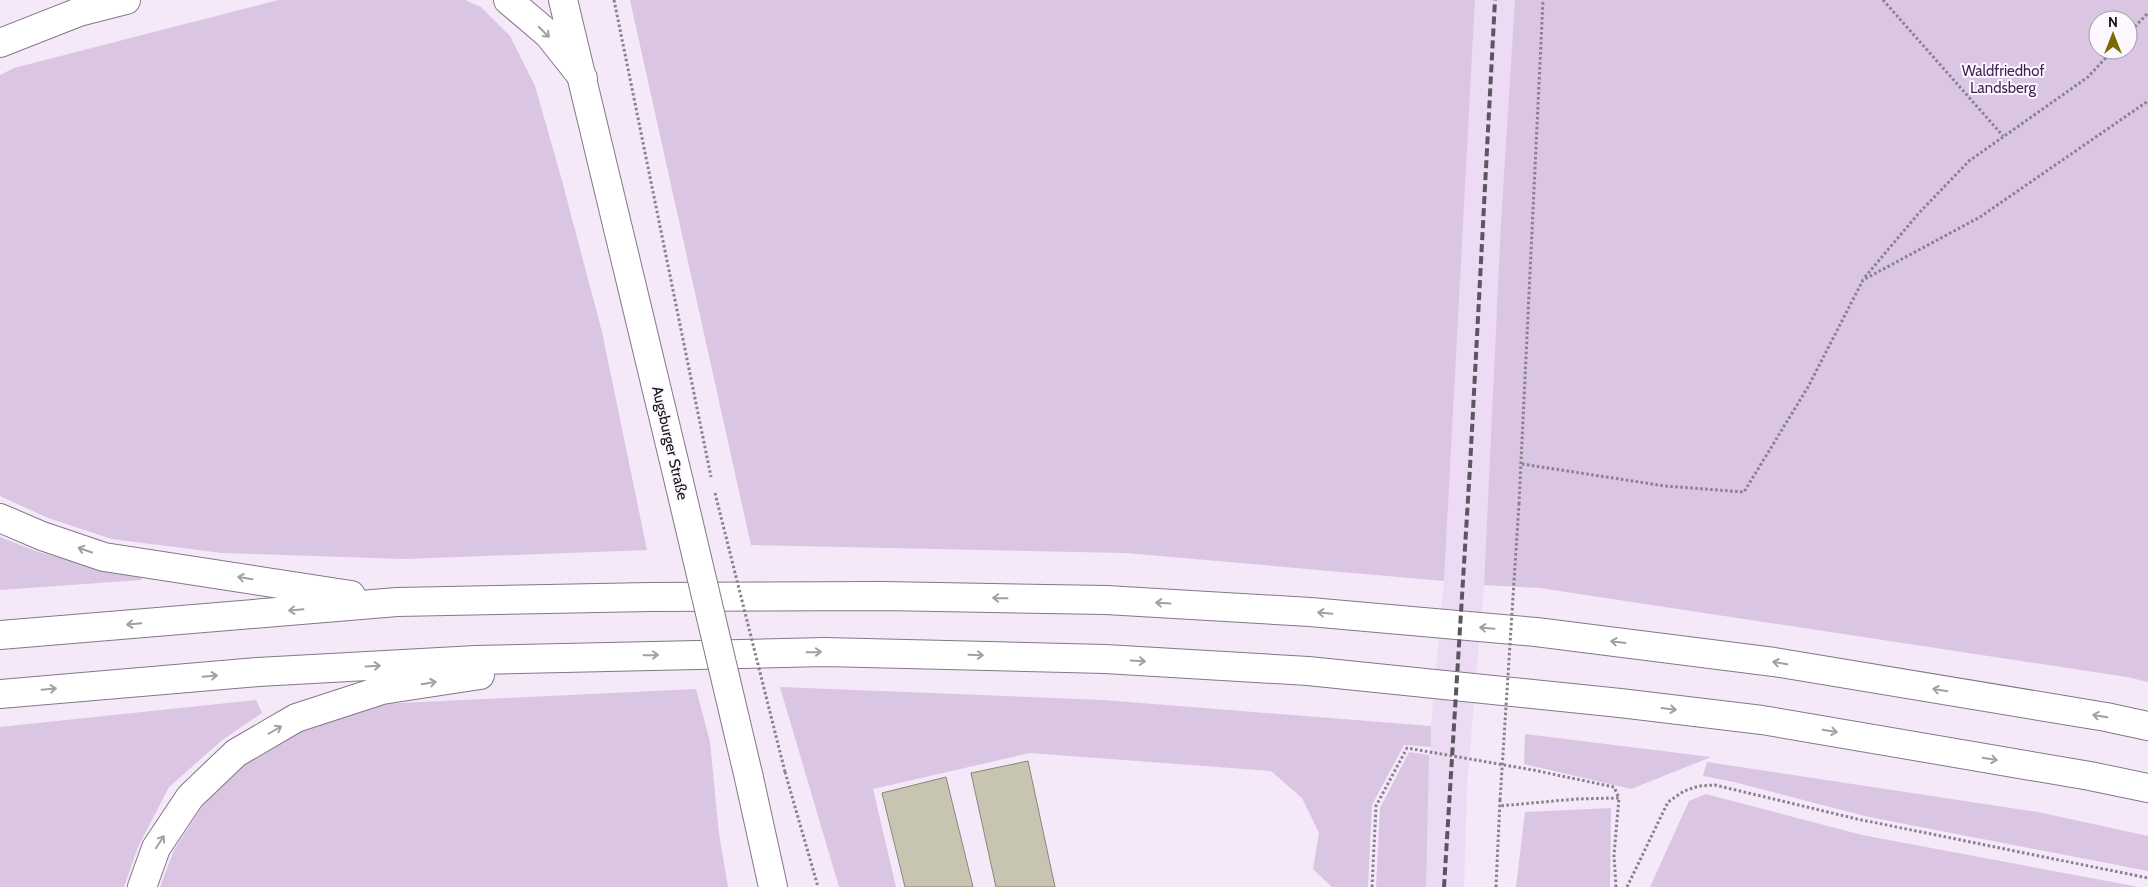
<svg xmlns="http://www.w3.org/2000/svg" width="2148" height="887" viewBox="0 0 2148 887" font-family="Cabin,sans-serif">
	<style>
		.built { fill: #ecdbf2 }
		.green { fill: #dac5e2; fill-rule: evenodd }
		.building { fill: #c7c4b2; stroke: #8a8876 }
		.lines { fill: none; stroke-linecap: round; stroke-linejoin: round }
		.major-casing { stroke: #837887; stroke-width: 30 }
		.highway-casing { stroke: #837887; stroke-width: 30 }
		.path { stroke: #88808b; stroke-width: 3; stroke-dasharray: 2.5 2.5; stroke-linecap: butt }
		.major { stroke: #fff; stroke-width: 28 }
		.highway { stroke: #fff; stroke-width: 28 }
		.rail { stroke: #5c565f; stroke-width: 4; stroke-dasharray: 8 4; stroke-linecap: butt }
		.major-bridge-casing { stroke: #837887; stroke-width: 30; stroke-linecap: butt }
		.path-bridge { stroke: #88808b; stroke-width: 3; stroke-dasharray: 2.5 2.5; stroke-linecap: butt }
		.major-bridge { stroke: #fff; stroke-width: 28 }
		.oneway { stroke: #a1a0a2 }
		.labels { text-anchor: middle; dominant-baseline: central; stroke-width: 4; stroke-linejoin: round; paint-order: stroke }
		.park-label { font-size: 15px; fill: #451f52; stroke: #fdf8ff }
		.street-label { font-size: 15px; fill: #151117; stroke: #fdf8ff }
	</style>
	<rect width="100%" height="100%" fill="#f4e8f9"/>
	<!-- built -->
	<path class="built" d="M1475,0H1515L1501,221L1484,585L1467,786L1464,887H1423L1429,755L1431,747V726L1444,581Z"/>
	<!-- green -->
	<path class="green" d="M278,0H465L481,7L510,36L535,86L561,177L602,332L647,550L404,559L222,553L112,539L48,518L0,496V75L14,68Z
		M630,0H1475L1444,581L1126,553L751,545Z
		M1515,0H2148V682L2127,677L1540,588L1484,585L1501,221ZM2098,20H2128V50H2098Z
		M0,537L38,552L104,568L142,574L141,580L0,590Z
		M780,687L1103,700L1431,726V747L1404,745L1372,805L1368,887H1332L1313,869L1319,833L1302,798L1271,771L1030,753L873,789L896,887H839Z
		M696,689L710,742L719,834L728,887H160L174,850L205,802L244,763L301,730L380,704Z
		M256,700L262,713L221,741L169,787L138,847L124,887H0V727Z
		M1525,734L1711,757L1631,789L1524,764Z
		M1409,752L1429,755L1426,887H1376L1380,808Z
		M1707,762L2038,812L2148,836V871L1869,817L1734,782L1703,776Z
		M1706,794L1862,835L2139,887H1650L1689,801Z
		M1611,808L1610,887H1516L1525,812Z"/>
	<!-- building -->
	<path class="building" d="M1028,761L1055,887H996L971,773Z
		M946,777L973,887H905L882,793Z"/>
	<g class="lines">
		<defs>
			<path id="major" d="M563,0L679,482
				M749,778L773,887"/>
			<path id="highway" d="M508,0L548,34L583,78
				M0,43L79,12L126,0
				M0,518L42,536L104,557L351,595
				M0,635L397,602L650,597L883,596L1106,600L1310,612L1536,632L1774,662L2106,717L2148,726
				M0,694L258,672L476,660L825,652L1105,659L1308,671L1620,703L1762,720L2090,776L2148,788
				M142,887L156,848L190,797L236,753L296,718L382,690L480,675"/>
		</defs>
		<!-- major casing -->
		<use href="#major" class="major-casing"/>
		<!-- highway casing -->
		<use href="#highway" class="highway-casing"/>
		<!-- path -->
		<path class="path" d="M614,0L711,477
			M1883,0L2003,136
			M2128,34L2148,13
			M1865,277L1918,214L1969,161L2088,77L2113,50
			M1522,464L1665,486L1744,492L1808,387L1863,280L1980,217L2148,101
			M1519,504L1543,0
			M785,772L818,887
			M1372,887L1376,806L1407,748L1533,770L1614,787L1619,798L1576,799L1499,806
			M1496,887L1500,800
			M1616,887L1614,855L1619,798
			M1627,887L1668,802L1684,791L1699,786L1715,785L1857,819L2148,878"/>
		<!-- major -->
		<use href="#major" class="major"/>
		<!-- highway -->
		<use href="#highway" class="highway"/>
		<!-- rail -->
		<path class="rail" d="M1444,887L1470,467L1495,0"/>
		<defs>
			<path id="major-bridge" d="M679,482L749,778"/>
		</defs>
		<!-- major-bridge casing -->
		<use href="#major-bridge" class="major-bridge-casing"/>
		<!-- path-bridge -->
		<path class="path-bridge" d="M715,493L785,772
			M1500,800L1519,504"/>
		<!-- major-bridge -->
		<use href="#major-bridge" class="major-bridge"/>
	</g>
	<!-- one-way arrows -->
	<defs><path id="oneway-shaft" d="M-6 0H5M1.5-3L5.5 0L1.5 3" fill="none" stroke-width="1.6" stroke-linecap="round" stroke-linejoin="round" transform="scale(1.25)"/></defs>
	<g class="oneway">
		<use href="#oneway-shaft" transform="translate(544 32) rotate(45)"/>
		<use href="#oneway-shaft" transform="translate(85 550) rotate(-161)"/>
		<use href="#oneway-shaft" transform="translate(245 578) rotate(-171)"/>
		<use href="#oneway-shaft" transform="translate(1000 598) rotate(-179)"/>
		<use href="#oneway-shaft" transform="translate(1163 603) rotate(-177)"/>
		<use href="#oneway-shaft" transform="translate(296 610) rotate(175)"/>
		<use href="#oneway-shaft" transform="translate(1325 613) rotate(-175)"/>
		<use href="#oneway-shaft" transform="translate(134 624) rotate(175)"/>
		<use href="#oneway-shaft" transform="translate(1487 628) rotate(-175)"/>
		<use href="#oneway-shaft" transform="translate(1618 642) rotate(-173)"/>
		<use href="#oneway-shaft" transform="translate(814 652) rotate(-1)"/>
		<use href="#oneway-shaft" transform="translate(651 655) rotate(-1)"/>
		<use href="#oneway-shaft" transform="translate(976 655) rotate(2)"/>
		<use href="#oneway-shaft" transform="translate(1138 661) rotate(3)"/>
		<use href="#oneway-shaft" transform="translate(1780 663) rotate(-171)"/>
		<use href="#oneway-shaft" transform="translate(373 666) rotate(-3)"/>
		<use href="#oneway-shaft" transform="translate(210 676) rotate(-5)"/>
		<use href="#oneway-shaft" transform="translate(429 683) rotate(-9)"/>
		<use href="#oneway-shaft" transform="translate(49 689) rotate(-5)"/>
		<use href="#oneway-shaft" transform="translate(1940 690) rotate(-171)"/>
		<use href="#oneway-shaft" transform="translate(1669 709) rotate(7)"/>
		<use href="#oneway-shaft" transform="translate(2100 716) rotate(-170)"/>
		<use href="#oneway-shaft" transform="translate(275 730) rotate(-30)"/>
		<use href="#oneway-shaft" transform="translate(1830 731) rotate(10)"/>
		<use href="#oneway-shaft" transform="translate(1990 759) rotate(10)"/>
		<use href="#oneway-shaft" transform="translate(160 842) rotate(-57)"/>
	</g>
	<g class="labels">
		<!-- park labels -->
		<g class="park-label">
			<text x="2003" y="71">Waldfriedhof<tspan x="2003" dy="17">Landsberg</tspan></text>
		</g>
		<!-- street labels -->
		<g class="street-label">
			<text transform="translate(670 443) rotate(77)">Augsburger Straße</text>
		</g>
	</g>
	<!-- north arrow -->
	<g transform="translate(2113 35)"><circle r="24" fill="#fdf8ff" stroke="#a09ca2"/>
	<path d="M0-4L9 19L0 12L-9 19Z" fill="#776b03"/>
	<text y="-8" font-size="14" font-weight="bold" text-anchor="middle" fill="#151117">N</text>
	</g>
</svg>
